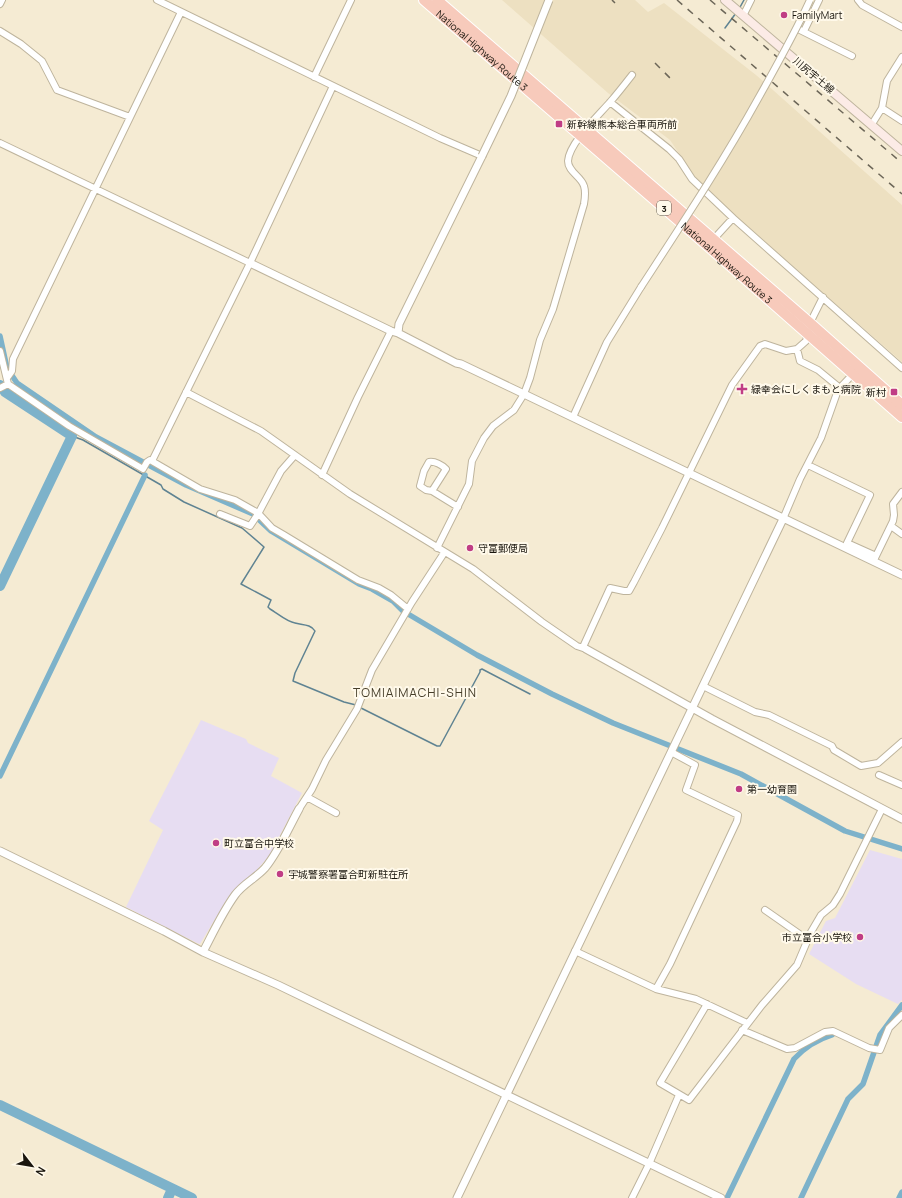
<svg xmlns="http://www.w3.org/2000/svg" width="902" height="1198" viewBox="0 0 902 1198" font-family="Manrope,'Noto Sans JP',sans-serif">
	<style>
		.built { fill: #ede0c1 }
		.education { fill: #e7ddf2 }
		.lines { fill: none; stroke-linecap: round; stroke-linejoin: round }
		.stream { stroke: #5f8392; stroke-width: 1.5 }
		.canal { stroke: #7db2ca; stroke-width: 5.5 }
		.river { stroke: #7db2ca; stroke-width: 10 }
		.minor-casing { stroke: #beb49d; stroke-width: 8 }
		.tertiary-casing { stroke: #beb49d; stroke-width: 9 }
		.secondary-casing { stroke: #beb49d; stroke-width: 10 }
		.trunk-casing { stroke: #fff; stroke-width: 12 }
		.minor { stroke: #fff; stroke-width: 6 }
		.tertiary { stroke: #fff; stroke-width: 7 }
		.secondary { stroke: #fcebe6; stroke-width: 8 }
		.trunk { stroke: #f7cabb; stroke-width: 10 }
		.rail { stroke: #6c6658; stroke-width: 1.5; stroke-dasharray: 7 7; stroke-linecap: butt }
		.minor-bridge-casing { stroke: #beb49d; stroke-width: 8; stroke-linecap: butt }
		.tertiary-bridge-casing { stroke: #beb49d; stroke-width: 9; stroke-linecap: butt }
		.minor-bridge { stroke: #fff; stroke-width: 6 }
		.tertiary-bridge { stroke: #fff; stroke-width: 7 }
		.poi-dot { fill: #c03d85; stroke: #fff9ea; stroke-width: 1.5 }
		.labels { text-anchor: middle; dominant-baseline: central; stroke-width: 4; stroke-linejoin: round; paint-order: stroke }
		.shield { fill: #fff9ea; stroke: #5f5a50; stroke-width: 1 }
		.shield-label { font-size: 9px; font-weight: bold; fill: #1a160e }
		.poi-label { font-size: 10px; fill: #1a160e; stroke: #fff9ea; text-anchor: start }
		.street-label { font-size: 10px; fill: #1a160e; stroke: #fff9ea }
		.quarter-label { font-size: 12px; letter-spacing: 1px; fill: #463e2a; stroke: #fff9ea }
	</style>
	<rect width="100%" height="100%" fill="#f5ebd3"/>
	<!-- built -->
	<path class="built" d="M502,0H635L648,12L664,3L756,75L902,205V362L732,213L694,176L670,140L608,93Z"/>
	<!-- education -->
	<path class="education" d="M201,720L246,739L248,743L279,758L271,776L302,793L269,856L255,872L229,896L200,944L197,943L126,907L163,830L149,821Z
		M870,850L902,859V1000L898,1004L856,984L809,954L826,921L835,918Z"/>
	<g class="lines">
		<!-- stream -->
		<path class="stream" d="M739,9L744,0
			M725,28L736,13
			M72,436L83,440L161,485L163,489L184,502L242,528L264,547L241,584L271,600L268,607L270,609C277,613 287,622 295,623C301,625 311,624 315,631L295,673L293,681L344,702L356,705
			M359,707L437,746H440L480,672V670L482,669L530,694"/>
		<!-- canal -->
		<path class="canal" d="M0,336L7,368L17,383L96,437L186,485L253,514L271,531L359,584L372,589L393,601L403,611L477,655L552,694L613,723L741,774L845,831L902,849
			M0,776L145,475
			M727,1198L794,1059C805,1047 816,1040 832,1035
			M801,1198L848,1099L863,1084L880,1035L902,1005
			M899,1198L902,1192"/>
		<!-- river -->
		<path class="river" d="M0,385L5,392L72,436L0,586
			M0,1105L192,1198
			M168,1198L172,1189"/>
		<defs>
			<path id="minor" d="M157,0L440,138L482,156
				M858,0L862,5L902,27
				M0,4L2,0
				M743,16L751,0
				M798,29L852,56
				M0,31L21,44L42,61L57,90L130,117
				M804,31L819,0
				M314,77L351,0
				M610,102L669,149L679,159L692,179L733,218L902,368
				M882,108L902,121
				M872,124L882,108L887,81L902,57
				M0,143L250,263
				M711,242L733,218
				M797,349L800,361L818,370L840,388
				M0,351L8,384L69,426L143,469L147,462L150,460L200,489L235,500L258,513L272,528L284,535L358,580L379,588L391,595L408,609
				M7,378L12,371L13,359L181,12
				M0,388L8,384
				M186,392L261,431L350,494L473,569L542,622L577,646L586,649
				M573,417L607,342L641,287
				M152,461L250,263L333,86
				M808,465L870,495L847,543L876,556
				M322,475L358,397L391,331
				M432,491L446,469C442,465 435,461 429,462L424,471L420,486L426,490L432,491L458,507
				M220,514L250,526L258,514L281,471L295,455
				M783,519L800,479L821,438L838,390L853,374
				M891,526L902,534
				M437,548L469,484L472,461L484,438L493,426L514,410L524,394L530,378L540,340L553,309L584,204C585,198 586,192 584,186C581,176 568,172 568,161C569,143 599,115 611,101C618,93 625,84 632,75
				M875,558L893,521L894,515L893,504L902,492
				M583,647L610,588L624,591H629L634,582L662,528L732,385L760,346L765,344L786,351L797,349L806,341L810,323L823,297
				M703,686L755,712L769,715L832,746L834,750L861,766L878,763L902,742
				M879,775L902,785
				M307,797L336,813
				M299,809L312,789L326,760L357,709L372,670L412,602L444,553
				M765,910L808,940
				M575,951L656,989L696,999L747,1023
				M656,989L670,964L737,821L738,815L686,790L695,765L671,752
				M707,1004L660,1083L689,1100L762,1005L797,965L811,932L821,915L833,905L840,894L882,809
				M742,1030L787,1049L795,1048L825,1032L833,1031L869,1048L880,1050L889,1028L902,1015
				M632,1198L649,1164L679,1095"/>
			<path id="tertiary" d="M482,156L399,324L398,333L456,363L461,364L524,394L902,575
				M250,263L391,331L398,333
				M586,649L712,719L902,819
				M0,851L164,931L203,952L278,985L721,1198
				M203,952C213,933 222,913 235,895C243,884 256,878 265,868C279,851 288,829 299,809
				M457,1198L783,519"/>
			<path id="secondary" d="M725,0L902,151"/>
			<g id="trunk">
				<path id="s1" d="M424,0L708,246L902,417"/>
				<path d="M437,0L810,323L902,405"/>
			</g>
		</defs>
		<!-- minor casing -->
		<use href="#minor" class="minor-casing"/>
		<!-- tertiary casing -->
		<use href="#tertiary" class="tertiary-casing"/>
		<!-- secondary casing -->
		<use href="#secondary" class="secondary-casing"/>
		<!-- trunk casing -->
		<use href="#trunk" class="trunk-casing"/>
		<!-- minor -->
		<use href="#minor" class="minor"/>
		<!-- tertiary -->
		<use href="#tertiary" class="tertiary"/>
		<!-- secondary -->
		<use href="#secondary" class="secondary"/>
		<!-- trunk -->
		<use href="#trunk" class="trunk"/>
		<!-- rail -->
		<path class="rail" d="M612,0L615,3
			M677,0L902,194
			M710,0L902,163
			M655,63L671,79"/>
		<defs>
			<path id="minor-bridge" d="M641,287C682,224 723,162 759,97C777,65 795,33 810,0"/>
			<path id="tertiary-bridge" d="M482,156L511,96L549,0"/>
		</defs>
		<!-- minor-bridge casing -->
		<use href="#minor-bridge" class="minor-bridge-casing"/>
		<!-- tertiary-bridge casing -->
		<use href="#tertiary-bridge" class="tertiary-bridge-casing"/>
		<!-- minor-bridge -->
		<use href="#minor-bridge" class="minor-bridge"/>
		<!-- tertiary-bridge -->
		<use href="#tertiary-bridge" class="tertiary-bridge"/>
	</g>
	<!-- markers -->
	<g class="poi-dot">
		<circle cx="784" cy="15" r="4"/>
		<rect x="555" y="120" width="8" height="8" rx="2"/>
		<path d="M740 383h4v4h4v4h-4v4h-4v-4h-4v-4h4z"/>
		<rect x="890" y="388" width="8" height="8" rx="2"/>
		<circle cx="470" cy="548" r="4"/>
		<circle cx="739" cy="789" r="4"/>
		<circle cx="216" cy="843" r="4"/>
		<circle cx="280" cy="874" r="4"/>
		<circle cx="860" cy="937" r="4"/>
	</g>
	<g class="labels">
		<!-- shield labels -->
		<rect class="shield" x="657" y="201" width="14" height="14" rx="3"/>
		<g class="shield-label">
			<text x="664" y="208">3</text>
		</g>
		<!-- poi labels -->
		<g class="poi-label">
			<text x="792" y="15">FamilyMart</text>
			<text x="567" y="124">新幹線熊本総合車両所前</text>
			<text x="751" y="389">緑幸会にしくまもと病院</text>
			<text x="886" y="392" text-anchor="end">新村</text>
			<text x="478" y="548">守富郵便局</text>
			<text x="747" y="789">第一幼育園</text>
			<text x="224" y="843">町立富合中学校</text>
			<text x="288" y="874">宇城警察署富合町新駐在所</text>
			<text x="852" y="937" text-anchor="end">市立富合小学校</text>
		</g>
		<!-- street labels -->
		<g class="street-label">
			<text stroke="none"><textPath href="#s1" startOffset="77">National Highway Route 3</textPath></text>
			<text transform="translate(814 75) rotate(40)">川尻宇土線</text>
			<text stroke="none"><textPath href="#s1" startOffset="401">National Highway Route 3</textPath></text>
		</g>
		<!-- quarter labels -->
		<g class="quarter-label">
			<text x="415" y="692">TOMIAIMACHI-SHIN</text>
		</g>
	</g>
	<!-- north arrow -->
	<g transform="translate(32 1166) rotate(121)" stroke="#fff9ea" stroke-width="3" paint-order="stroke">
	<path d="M0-3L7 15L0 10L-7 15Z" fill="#1a160e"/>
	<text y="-6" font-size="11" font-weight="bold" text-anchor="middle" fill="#1a160e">N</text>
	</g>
</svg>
